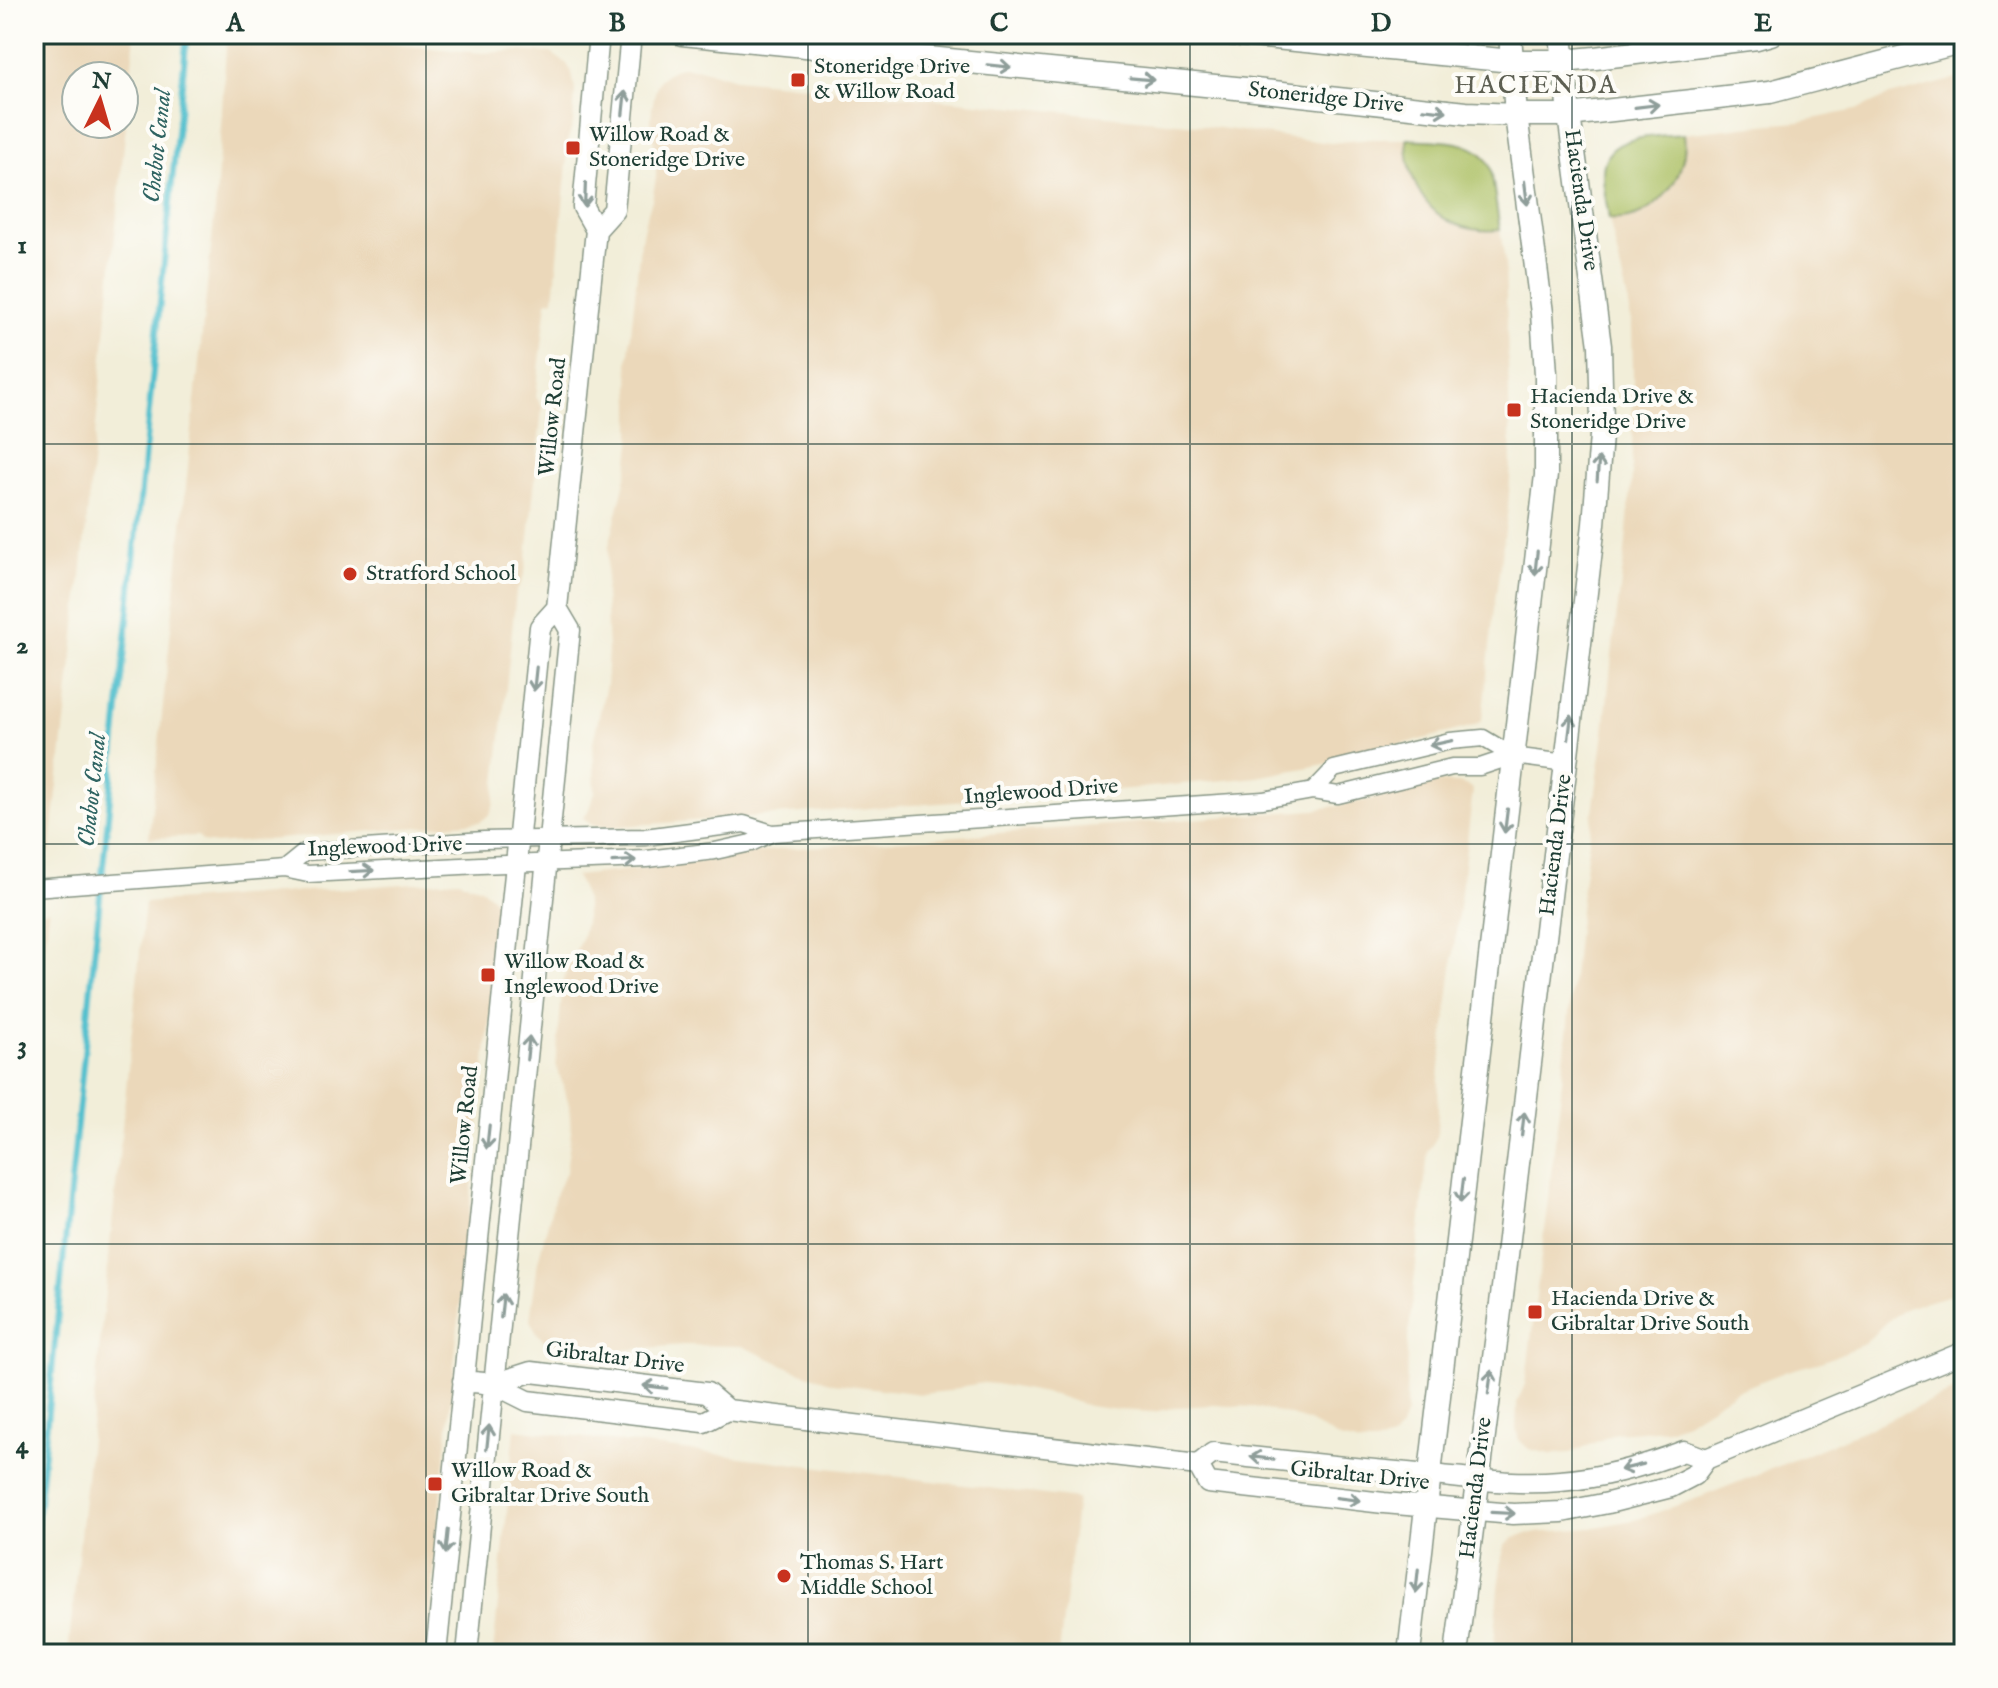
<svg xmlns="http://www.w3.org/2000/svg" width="1998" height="1688" viewBox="0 0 1998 1688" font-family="'IM FELL English',serif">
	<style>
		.built { fill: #ebd8ba; fill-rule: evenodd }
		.green { fill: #adc166; stroke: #667f4d; stroke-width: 2 }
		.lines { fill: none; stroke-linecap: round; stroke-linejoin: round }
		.stream { stroke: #53c0ce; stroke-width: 6 }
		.minor-casing { stroke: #889686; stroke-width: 19 }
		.tertiary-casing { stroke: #889686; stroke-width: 23 }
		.secondary-casing { stroke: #889686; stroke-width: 25 }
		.minor { stroke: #fff; stroke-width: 16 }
		.tertiary { stroke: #fff; stroke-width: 20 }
		.secondary { stroke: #fff; stroke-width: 22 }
		.oneway { stroke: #8f9e9a }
		.grid { fill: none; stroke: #1f3d34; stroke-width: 2; stroke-opacity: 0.55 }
		.poi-dot { fill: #c8321e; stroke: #fdfcf7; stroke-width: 3 }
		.labels { text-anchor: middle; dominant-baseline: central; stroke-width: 8; stroke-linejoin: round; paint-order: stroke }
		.poi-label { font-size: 22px; fill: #1f3d34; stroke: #fdfcf7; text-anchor: start }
		.street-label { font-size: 22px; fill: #1f3d34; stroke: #fdfcf7 }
		.water-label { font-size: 24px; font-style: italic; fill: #2f6462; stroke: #fdfcf7 }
		.quarter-label { font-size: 26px; letter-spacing: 2px; fill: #5d5f52; stroke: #fdfcf7 }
		.neatline { fill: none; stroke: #1f3d34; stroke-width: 3 }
		.grid-label { font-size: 26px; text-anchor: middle; font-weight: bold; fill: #1f3d34 }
	</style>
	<rect width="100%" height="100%" fill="#fdfcf7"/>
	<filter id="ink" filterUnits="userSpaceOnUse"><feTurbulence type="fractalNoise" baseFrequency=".0125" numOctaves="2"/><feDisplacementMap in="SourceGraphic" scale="16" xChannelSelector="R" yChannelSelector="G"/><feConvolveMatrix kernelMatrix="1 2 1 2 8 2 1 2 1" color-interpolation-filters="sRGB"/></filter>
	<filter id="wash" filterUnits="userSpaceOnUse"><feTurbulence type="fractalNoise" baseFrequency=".006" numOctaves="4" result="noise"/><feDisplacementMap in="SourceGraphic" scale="32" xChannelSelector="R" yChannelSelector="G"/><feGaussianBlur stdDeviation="1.8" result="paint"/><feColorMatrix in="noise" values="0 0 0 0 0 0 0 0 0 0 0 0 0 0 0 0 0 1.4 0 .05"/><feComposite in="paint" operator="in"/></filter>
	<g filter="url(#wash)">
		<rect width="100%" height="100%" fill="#f2eed9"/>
		<!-- built -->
		<path class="built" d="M34,34H135L75,636L50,853L34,856ZM124,76V124H76V76Z
			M227,34H315L390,44L481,53L517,51L551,53L567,64L572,73L575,90L573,124L566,146L567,163L554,299L547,301L536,397L542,407L526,567L522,581L516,592L494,804L490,814L480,822L216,844L203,842L198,836L149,838L216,201Z
			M681,67L702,69L735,79L1197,125L1330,143L1371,139H1407L1466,144L1482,152L1489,161L1491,170L1505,262L1511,463L1508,509L1495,600L1482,720L1477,724L1466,728L1325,764L1258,777L1107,791L608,827L592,824L583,818L588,811L595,793L593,742L606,685L608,650L605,593L609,546L628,469L631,444V403L628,363L640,245L645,221L652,200L656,178V159L651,120L652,108L656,88L660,79L669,72Z
			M1964,77V1291L1906,1308L1886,1322L1864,1344L1821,1362L1787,1371L1736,1391L1686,1422L1667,1429L1616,1433L1571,1453L1550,1454L1529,1449L1519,1440L1516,1429L1517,1403L1525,1384L1528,1364L1559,1109L1582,891L1604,733L1614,636L1625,552L1632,477L1633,376L1632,327L1628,301L1609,219L1603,173L1605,160L1610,152L1628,140L1762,125L1799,122L1860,109L1886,97Z
			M1440,782L1459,783L1471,787L1473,790L1439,1076L1437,1137L1428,1151L1407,1350L1406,1413L1401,1428L1392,1439L1375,1444H1360L1340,1439L1309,1422L1290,1415L1254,1407L1214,1405L1177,1407L1153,1412L1118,1410L1088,1406L1055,1395L996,1384L983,1383L965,1386L949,1391L921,1394L833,1383L795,1370L742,1346L683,1345L623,1350L564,1349L548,1344L536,1332L530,1320L538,1261L556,1192L566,1172L571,1131L569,1104L556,1064L563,981L582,936L586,917V901L576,876L683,864L783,849L1314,810L1369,800Z
			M458,880L481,888L493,898L499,910L500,922L465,1252L426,1654H68L145,903Z
			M50,910L48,918L34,1058V912Z
			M1964,1387V1654H1493L1502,1556L1505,1547L1512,1539L1524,1534L1591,1528L1638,1519L1701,1497L1801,1457Z
			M515,1429L1077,1499L1059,1654H493Z"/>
		<!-- green -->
		<path class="green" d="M1684,134C1690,176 1654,224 1609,219C1607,204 1603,189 1603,174C1602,133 1655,137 1684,134Z
			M1407,139C1435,142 1482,136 1491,170L1500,230C1441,235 1407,196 1407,139Z"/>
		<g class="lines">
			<!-- stream -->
			<path class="stream" d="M34,1550L187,34"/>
		</g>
	</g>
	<g filter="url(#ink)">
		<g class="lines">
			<defs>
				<path id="minor" d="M1313,791L1334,769L1450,741L1483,738L1513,756L1566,763
					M284,869L305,852L484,840L645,837L744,824L772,833L1263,800L1313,791L1338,795L1452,767H1480L1513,756
					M34,888L284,869L308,874L480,865L647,859L715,851L751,843L772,833"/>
				<path id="tertiary" d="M596,230L583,207L599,34
					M463,1381L494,1384L528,1401L704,1422L727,1410
					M494,1384L531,1372L707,1393L727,1410L1198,1465L1213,1453C1285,1461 1358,1469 1432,1475C1474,1479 1517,1485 1560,1481C1601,1478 1645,1466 1684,1451L1706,1459
					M1198,1465L1208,1483L1384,1503L1513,1514L1562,1512L1608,1503L1671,1487L1694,1475L1706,1459L1964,1352
					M436,1654L540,627L557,608
					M467,1654L570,630L557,608L596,230L614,210L631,34"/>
				<path id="secondary" d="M682,34L1246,89L1466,113L1516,115H1569L1770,92L1964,41
					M1232,34L1512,61H1563L1595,58L1757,38L1771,34
					M1409,1654L1546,475V374L1542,313L1516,115L1510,34
					M1456,1654L1504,1280L1566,763L1594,524L1602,423L1600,346L1569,115L1561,34"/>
			</defs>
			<!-- minor casing -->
			<use href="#minor" class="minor-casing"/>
			<!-- tertiary casing -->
			<use href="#tertiary" class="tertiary-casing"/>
			<!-- secondary casing -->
			<use href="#secondary" class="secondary-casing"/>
			<!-- minor -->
			<use href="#minor" class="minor"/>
			<!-- tertiary -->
			<use href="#tertiary" class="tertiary"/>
			<!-- secondary -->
			<use href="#secondary" class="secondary"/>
		</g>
		<!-- one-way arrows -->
		<defs><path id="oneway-shaft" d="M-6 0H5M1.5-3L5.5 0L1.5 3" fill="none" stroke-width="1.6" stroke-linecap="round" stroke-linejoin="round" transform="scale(2)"/></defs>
		<g class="oneway">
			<use href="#oneway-shaft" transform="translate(999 66) rotate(6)"/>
			<use href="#oneway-shaft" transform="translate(1142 79) rotate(5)"/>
			<use href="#oneway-shaft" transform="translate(624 103) rotate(-84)"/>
			<use href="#oneway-shaft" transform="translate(1647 106) rotate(-7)"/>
			<use href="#oneway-shaft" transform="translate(1435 110) rotate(6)"/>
			<use href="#oneway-shaft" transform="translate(1526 193) rotate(83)"/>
			<use href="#oneway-shaft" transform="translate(585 195) rotate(92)"/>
			<use href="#oneway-shaft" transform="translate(1598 469) rotate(-86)"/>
			<use href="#oneway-shaft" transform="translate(1536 563) rotate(96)"/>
			<use href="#oneway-shaft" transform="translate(535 679) rotate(96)"/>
			<use href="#oneway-shaft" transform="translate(1570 727) rotate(-83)"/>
			<use href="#oneway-shaft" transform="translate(1441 743) rotate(168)"/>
			<use href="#oneway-shaft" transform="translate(1506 821) rotate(97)"/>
			<use href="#oneway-shaft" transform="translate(624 861) rotate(-3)"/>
			<use href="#oneway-shaft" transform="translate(362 871) rotate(-3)"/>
			<use href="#oneway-shaft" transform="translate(528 1048) rotate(-84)"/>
			<use href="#oneway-shaft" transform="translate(1523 1124) rotate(-83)"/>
			<use href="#oneway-shaft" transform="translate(488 1137) rotate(96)"/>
			<use href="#oneway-shaft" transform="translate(1462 1191) rotate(97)"/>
			<use href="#oneway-shaft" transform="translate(502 1306) rotate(-84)"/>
			<use href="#oneway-shaft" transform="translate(1490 1382) rotate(-82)"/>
			<use href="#oneway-shaft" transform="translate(655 1387) rotate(-173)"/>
			<use href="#oneway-shaft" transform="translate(488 1437) rotate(-84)"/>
			<use href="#oneway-shaft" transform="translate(1262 1458) rotate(-174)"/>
			<use href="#oneway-shaft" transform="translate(1632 1467) rotate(166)"/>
			<use href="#oneway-shaft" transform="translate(1348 1499) rotate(7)"/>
			<use href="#oneway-shaft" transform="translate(1503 1513) rotate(3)"/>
			<use href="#oneway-shaft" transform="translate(447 1542) rotate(96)"/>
			<use href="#oneway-shaft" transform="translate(1417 1581) rotate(96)"/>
		</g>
	</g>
	<!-- grid -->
	<path class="grid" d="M426,34V1654M808,34V1654M1190,34V1654M1572,34V1654M34,444H1964M34,844H1964M34,1244H1964"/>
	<!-- markers -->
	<g class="poi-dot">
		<rect x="790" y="72" width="16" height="16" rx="4"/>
		<rect x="565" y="140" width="16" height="16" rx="4"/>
		<rect x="1506" y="402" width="16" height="16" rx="4"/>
		<circle cx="350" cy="574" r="8"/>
		<rect x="480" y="967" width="16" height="16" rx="4"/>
		<rect x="1527" y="1304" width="16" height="16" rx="4"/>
		<rect x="427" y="1476" width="16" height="16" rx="4"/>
		<circle cx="784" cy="1576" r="8"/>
	</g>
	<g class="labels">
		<!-- poi labels -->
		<g class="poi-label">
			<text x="814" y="67">Stoneridge Drive<tspan x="814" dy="25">&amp; Willow Road</tspan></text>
			<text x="589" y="135">Willow Road &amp;<tspan x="589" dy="25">Stoneridge Drive</tspan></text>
			<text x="1530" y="397">Hacienda Drive &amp;<tspan x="1530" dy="25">Stoneridge Drive</tspan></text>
			<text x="366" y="574">Stratford School</text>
			<text x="504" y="962">Willow Road &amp;<tspan x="504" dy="25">Inglewood Drive</tspan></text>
			<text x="1551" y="1299">Hacienda Drive &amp;<tspan x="1551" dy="25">Gibraltar Drive South</tspan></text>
			<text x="451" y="1471">Willow Road &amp;<tspan x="451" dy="25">Gibraltar Drive South</tspan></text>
			<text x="800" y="1563">Thomas S. Hart<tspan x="800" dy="25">Middle School</tspan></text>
		</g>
		<!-- street labels -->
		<g class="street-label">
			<text transform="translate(1326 98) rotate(6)">Stoneridge Drive</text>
			<text transform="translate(1581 200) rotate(82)">Hacienda Drive</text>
			<text transform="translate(553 417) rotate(-84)">Willow Road</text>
			<text transform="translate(1041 792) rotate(-4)">Inglewood Drive</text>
			<text transform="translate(1556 845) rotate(-83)">Hacienda Drive</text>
			<text transform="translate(385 847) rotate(-2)">Inglewood Drive</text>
			<text transform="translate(465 1125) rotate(-84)">Willow Road</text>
			<text transform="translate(615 1358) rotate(7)">Gibraltar Drive</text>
			<text transform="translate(1360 1476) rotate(6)">Gibraltar Drive</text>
			<text transform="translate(1476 1488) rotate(-83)">Hacienda Drive</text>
		</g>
		<!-- water labels -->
		<g class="water-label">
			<text transform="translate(158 146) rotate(-84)">Chabot Canal</text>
			<text transform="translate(93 790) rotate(-84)">Chabot Canal</text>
		</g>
		<!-- quarter labels -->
		<g class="quarter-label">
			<text x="1536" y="85">HACIENDA</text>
		</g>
	</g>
	<!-- margin -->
	<rect width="1998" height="1688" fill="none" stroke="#fdfcf7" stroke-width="88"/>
	<!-- north arrow -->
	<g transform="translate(100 100) rotate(5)"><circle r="38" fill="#fdfcf7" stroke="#a4b0a9" stroke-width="2"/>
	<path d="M0-6L14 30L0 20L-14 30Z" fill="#c8321e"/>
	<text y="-12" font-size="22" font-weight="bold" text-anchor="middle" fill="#1f3d34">N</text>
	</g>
	<rect x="44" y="44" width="1910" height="1600" class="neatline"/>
	<g class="grid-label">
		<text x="235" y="31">A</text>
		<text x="617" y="31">B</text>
		<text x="999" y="31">C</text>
		<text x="1381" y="31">D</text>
		<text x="1763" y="31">E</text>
		<text x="22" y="253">1</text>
		<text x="22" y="653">2</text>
		<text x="22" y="1053">3</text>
		<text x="22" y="1453">4</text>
	</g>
</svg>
